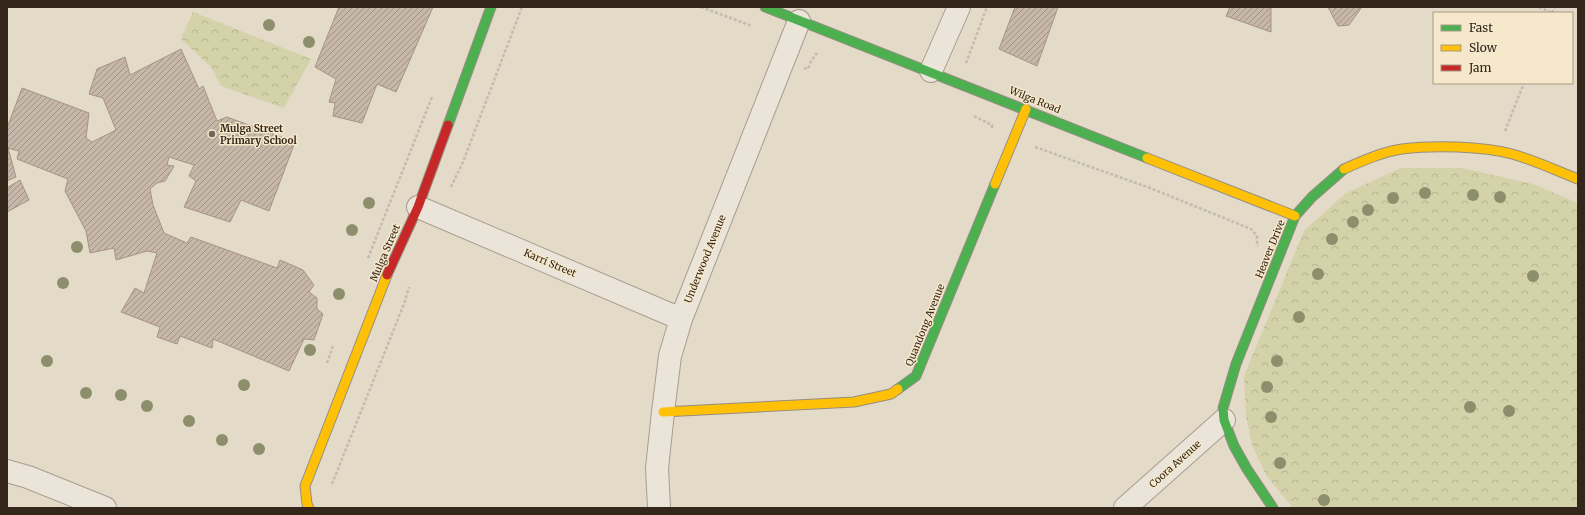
<svg xmlns="http://www.w3.org/2000/svg" width="1585" height="515" viewBox="0 0 1585 515" font-family="Merriweather,serif">
	<style>
		.forest { fill: url(#forest-crowns) }
		.building { fill: url(#building-hatch); stroke: #a29587 }
		.lines { fill: none; stroke-linecap: round; stroke-linejoin: round }
		.street-casing { stroke: #a69e91; stroke-width: 24 }
		.fast-casing { stroke: #978e81; stroke-width: 11 }
		.slow-casing { stroke: #978e81; stroke-width: 11 }
		.jam-casing { stroke: #978e81; stroke-width: 11 }
		.path { stroke: #c2bbb1; stroke-width: 2.5; stroke-dasharray: 3 2; stroke-linecap: butt }
		.street { stroke: #eae4d9; stroke-width: 22 }
		.fast { stroke: #4caf50; stroke-width: 9 }
		.slow { stroke: #ffc107; stroke-width: 9 }
		.jam { stroke: #c62828; stroke-width: 9 }
		.tree { fill: #8d8f6c }
		.poi-dot { fill: #716557; stroke: #f5e8cb; stroke-width: 1.5 }
		.labels { text-anchor: middle; dominant-baseline: central; stroke-width: 3; stroke-linejoin: round; paint-order: stroke }
		.street-label { font-size: 10px; fill: #34261b; stroke: #f5e8cb }
		.poi-label { font-size: 10px; font-weight: bold; fill: #34261b; stroke: #f5e8cb; text-anchor: start }
	</style>
	<defs>
		<pattern id="forest-crowns" width="20" height="18" patternUnits="userSpaceOnUse"><rect width="20" height="18" fill="#d4d2a9"/><path d="M2 6a3 3 0 1 1 6 0M12 15a3 3 0 1 1 6 0" fill="none" stroke="#b7b491"/></pattern>
		<pattern id="building-hatch" width="6" height="6" patternUnits="userSpaceOnUse"><rect width="6" height="6" fill="#c6b7a8"/><path d="M-1 1l2-2M0 6l6-6M5 7l2-2" fill="none" stroke="#a29588"/></pattern>
	</defs>
	<rect width="100%" height="100%" fill="#e3dac7"/>
	<!-- forest -->
	<path class="forest" d="M193,12L311,59L284,108L221,86L211,67L181,39Z
		M1401,168H1462L1533,184L1578,203V508H1293L1266,475L1252,445L1246,416L1244,376L1304,231L1346,193Z"/>
	<!-- building -->
	<path class="building" d="M339,7H433L396,92L377,84L362,123L333,116L335,103L329,102L336,79L315,67Z
		M1015,7H1058L1037,66L999,49Z
		M1230,7H1271V32L1226,16Z
		M1328,7H1362L1349,25L1338,26Z
		M181,49L199,89L203,86L217,121L227,117L295,142L269,211L241,200L230,222L184,207L196,181L189,176L194,165L169,157L167,165L174,166L165,181L157,183L150,189L153,205L164,233L187,243L191,237L277,268L280,260L303,270L314,285L309,292L317,298V309L323,314L314,340L304,339L289,371L213,339L212,348L180,336L177,344L157,337L160,327L121,312L135,288L144,293L157,253L147,251L116,260L114,248L90,253L86,231L65,191L68,179L17,159L19,151L7,148V128L22,88L89,113L86,138L92,142L116,130L103,98L89,94L97,69L125,57L130,75Z
		M8,148L16,177L7,181V149Z
		M20,180L29,200L7,212V188Z"/>
	<g class="lines">
		<defs>
			<path id="street" d="M931,71L959,7
				M418,207L681,319
				M7,471L28,477L105,508
				M659,508L657,468L663,412L670,356L681,319L799,21
				M1125,508L1224,420"/>
			<path id="fast" d="M765,7L1147,158
				M448,125L491,7
				M898,389L916,376L995,184
				M1273,508L1247,469L1234,446L1224,420L1223,408L1236,364L1295,216L1312,197L1344,169"/>
			<path id="slow" d="M1147,158L1295,216
				M1344,169C1362,161 1382,152 1402,149C1433,145 1482,146 1512,154C1534,160 1557,171 1578,179
				M995,184L1026,109
				M663,412L854,402L891,394L898,389
				M309,508L307,504L305,486L387,275"/>
			<path id="jam" d="M387,275L418,207L448,125"/>
		</defs>
		<!-- street casing -->
		<use href="#street" class="street-casing"/>
		<!-- fast casing -->
		<use href="#fast" class="fast-casing"/>
		<!-- slow casing -->
		<use href="#slow" class="slow-casing"/>
		<!-- jam casing -->
		<use href="#jam" class="jam-casing"/>
		<!-- path -->
		<path class="path" d="M701,7L752,26
			M1539,7L1552,13
			M1552,13L1555,7
			M966,63L987,7
			M804,68L808,69L811,61L817,53
			M974,116L992,125V130
			M1505,131L1524,83
			M1035,147L1150,188L1251,229L1257,236V245L1258,246
			M451,187L463,162L522,7
			M368,258L432,97
			M327,363L333,346
			M332,484L404,304L409,287"/>
		<!-- street -->
		<use href="#street" class="street"/>
		<!-- fast -->
		<use href="#fast" class="fast"/>
		<!-- slow -->
		<use href="#slow" class="slow"/>
		<!-- jam -->
		<use href="#jam" class="jam"/>
	</g>
	<!-- trees -->
	<g class="tree">
		<circle cx="269" cy="25" r="6"/>
		<circle cx="309" cy="42" r="6"/>
		<circle cx="1425" cy="193" r="6"/>
		<circle cx="1473" cy="195" r="6"/>
		<circle cx="1500" cy="197" r="6"/>
		<circle cx="1393" cy="198" r="6"/>
		<circle cx="369" cy="203" r="6"/>
		<circle cx="1368" cy="210" r="6"/>
		<circle cx="1353" cy="222" r="6"/>
		<circle cx="352" cy="230" r="6"/>
		<circle cx="1332" cy="239" r="6"/>
		<circle cx="77" cy="247" r="6"/>
		<circle cx="1318" cy="274" r="6"/>
		<circle cx="1533" cy="276" r="6"/>
		<circle cx="63" cy="283" r="6"/>
		<circle cx="339" cy="294" r="6"/>
		<circle cx="1299" cy="317" r="6"/>
		<circle cx="310" cy="350" r="6"/>
		<circle cx="47" cy="361" r="6"/>
		<circle cx="1277" cy="361" r="6"/>
		<circle cx="244" cy="385" r="6"/>
		<circle cx="1267" cy="387" r="6"/>
		<circle cx="86" cy="393" r="6"/>
		<circle cx="121" cy="395" r="6"/>
		<circle cx="147" cy="406" r="6"/>
		<circle cx="1470" cy="407" r="6"/>
		<circle cx="1509" cy="411" r="6"/>
		<circle cx="1271" cy="417" r="6"/>
		<circle cx="189" cy="421" r="6"/>
		<circle cx="222" cy="440" r="6"/>
		<circle cx="259" cy="449" r="6"/>
		<circle cx="1280" cy="463" r="6"/>
		<circle cx="1324" cy="500" r="6"/>
	</g>
	<!-- markers -->
	<circle class="poi-dot" cx="212" cy="134" r="4"/>
	<g class="labels">
		<!-- street labels -->
		<g class="street-label">
			<text transform="translate(1035 100) rotate(22)">Wilga Road</text>
			<text transform="translate(1270 249) rotate(-68)">Heaver Drive</text>
			<text transform="translate(385 253) rotate(-67)">Mulga Street</text>
			<text transform="translate(705 259) rotate(-68)">Underwood Avenue</text>
			<text transform="translate(550 263) rotate(23)">Karri Street</text>
			<text transform="translate(925 325) rotate(-68)">Quandong Avenue</text>
			<text transform="translate(1175 464) rotate(-42)">Coora Avenue</text>
		</g>
		<!-- poi labels -->
		<g class="poi-label">
			<text x="220" y="128">Mulga Street<tspan x="220" dy="12">Primary School</tspan></text>
		</g>
	</g>
	<!-- border -->
	<rect width="1585" height="515" fill="none" stroke="#34261b" stroke-width="16"/>
	<!-- legend -->
	<rect x="1433" y="12" width="140" height="72" fill="#f5e8cb" stroke="#a89a85"/>
	<rect x="1441" y="25" width="20" height="6" fill="#4caf50" stroke="#a89a85"/>
	<text x="1469" y="32" font-size="12" fill="#34261b">Fast</text>
	<rect x="1441" y="45" width="20" height="6" fill="#ffc107" stroke="#a89a85"/>
	<text x="1469" y="52" font-size="12" fill="#34261b">Slow</text>
	<rect x="1441" y="65" width="20" height="6" fill="#c62828" stroke="#a89a85"/>
	<text x="1469" y="72" font-size="12" fill="#34261b">Jam</text>
</svg>
